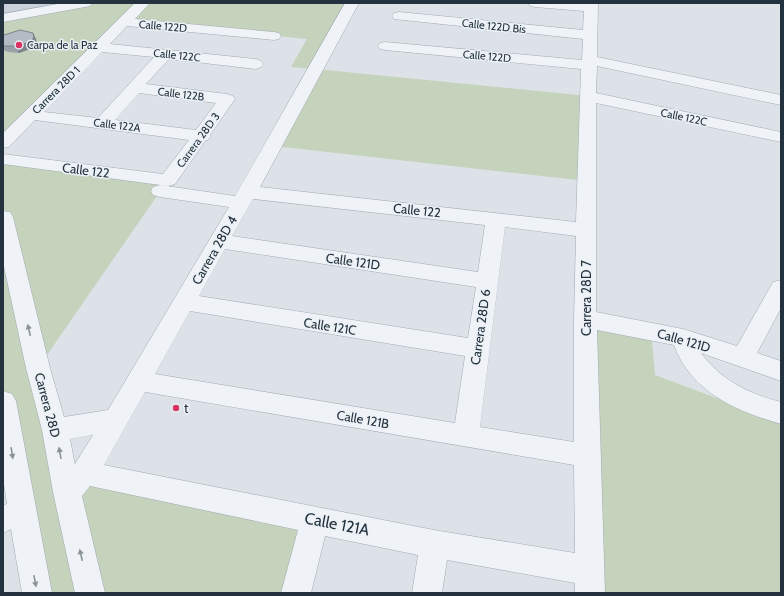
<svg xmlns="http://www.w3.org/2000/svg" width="784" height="596" viewBox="0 0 784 596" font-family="Cabin,sans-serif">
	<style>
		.built { fill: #cad1da }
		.green { fill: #c5d2bc }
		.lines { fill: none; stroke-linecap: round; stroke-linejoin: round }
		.minor-casing { stroke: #a1aab2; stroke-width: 1 }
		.minor { fill: #eff2f6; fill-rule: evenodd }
		.wall { fill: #9aa2a9 }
		.shaded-wall { fill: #7d848a }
		.building { fill: #b3bcc5; stroke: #7d848a }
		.oneway { fill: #8a929a }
		.poi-dot { fill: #da3362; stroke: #ebf1f5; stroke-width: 1.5 }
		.labels { text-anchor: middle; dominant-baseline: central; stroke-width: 3; stroke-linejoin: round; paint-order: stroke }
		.far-street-label { font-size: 11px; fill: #24323f; stroke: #ebf1f5 }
		.far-poi-label { font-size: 11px; fill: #24323f; stroke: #ebf1f5; text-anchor: start }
		.street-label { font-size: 13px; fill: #24323f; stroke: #ebf1f5 }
		.poi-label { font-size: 13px; fill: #24323f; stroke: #ebf1f5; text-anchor: start }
		.near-street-label { font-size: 16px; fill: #24323f; stroke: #ebf1f5 }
	</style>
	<rect width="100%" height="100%" fill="#dce2e8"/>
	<!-- built -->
	<path class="built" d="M3,3H85L3,18Z"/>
	<!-- green -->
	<path class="green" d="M85,3H352L315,69L588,96L587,181L274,146L314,69L291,67L307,39L124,22L3,143V18Z
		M3,159L168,180L38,368L67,491L85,473L315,520L296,593H37L3,401Z
		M585,319L651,330L655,375L781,422V593H590Z"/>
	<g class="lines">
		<defs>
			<path id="minor" d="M63,3H92L90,6L85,7L3,22V14Z
				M135,3H150L135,19L274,32L279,33L281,36L279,39L274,40L127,26L110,44L256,59L261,61L264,64L261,67L256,69L169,59L146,84L227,94L233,96L235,99L210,135L211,136L208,140H206L175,184L168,186L3,164V154L163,174L189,140L35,120L9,147L3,148V133ZM102,52L154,57L98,118L44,112ZM139,93L216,103L196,130L115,120Z
				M345,3H359L260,187L576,222L581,69L385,50L380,49L378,46L380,43L385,42L582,60L583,39L394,19L392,16L394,13L399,12L583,30L584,11L535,7L530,6L528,3H598L597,57L781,95V105L597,66L596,93L781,132V142L596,103V312L683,329L737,346L773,282L781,280V308L757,353L781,361V381L701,353C721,380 749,394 781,402V424C736,411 691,392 674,345L597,330L605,593H575V583L447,560L442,593H412L418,555L325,536L311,593H281L298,530L90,486L82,496L105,593H75L53,492L42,430L26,368L3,262V211L10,212L13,217L50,368L64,417L108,410L229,207L160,197L153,195L151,191L153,187L160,185L235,196ZM253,199L485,225L478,272L232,236ZM505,227L576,236L574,319V442L480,427ZM225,249L476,287L468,338L199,296ZM190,311L465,356L455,423L155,374ZM145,392L574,465L575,553L434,530L104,465ZM93,435L75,464V465L70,439Z
				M3,391L12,394L16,401L52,593H22L11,529L3,533V505L7,504L3,478Z"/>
		</defs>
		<!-- minor casing -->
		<use href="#minor" class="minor-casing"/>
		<!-- minor -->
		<use href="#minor" class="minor"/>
	</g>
	<!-- wall -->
	<path class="wall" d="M33,33L36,39L37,44L30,49L19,53L8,52L3,50V36Z"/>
	<!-- shaded-wall -->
	<path class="shaded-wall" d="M33,33L36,39L37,44L30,49L19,53L16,46Z"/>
	<!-- building -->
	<path class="building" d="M20,30L33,33L34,38L27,43L16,46H5L3,45V36L4,35Z"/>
	<!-- one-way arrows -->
	<defs><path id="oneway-solid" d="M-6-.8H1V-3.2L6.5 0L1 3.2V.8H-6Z"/></defs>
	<g class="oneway">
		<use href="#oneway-solid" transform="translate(29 330) rotate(-103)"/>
		<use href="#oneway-solid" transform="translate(12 453) rotate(81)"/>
		<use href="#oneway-solid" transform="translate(60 453) rotate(-100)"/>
		<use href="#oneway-solid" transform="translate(81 555) rotate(-103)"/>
		<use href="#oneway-solid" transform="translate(35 581) rotate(79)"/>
	</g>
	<!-- markers -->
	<g class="poi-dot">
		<circle cx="19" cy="45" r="4"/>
		<circle cx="176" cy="408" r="4"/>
	</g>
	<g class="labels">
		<!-- far-street labels -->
		<g class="far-street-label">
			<text transform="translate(163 26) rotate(5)">Calle 122D</text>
			<text transform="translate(494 26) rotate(6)">Calle 122D Bis</text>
			<text transform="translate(177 55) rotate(6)">Calle 122C</text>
			<text transform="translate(487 56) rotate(5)">Calle 122D</text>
			<text transform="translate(56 90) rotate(-45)">Carrera 28D 1</text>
			<text transform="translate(181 94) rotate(7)">Calle 122B</text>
			<text transform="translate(684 117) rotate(12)">Calle 122C</text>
			<text transform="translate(117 125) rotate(7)">Calle 122A</text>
			<text transform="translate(198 140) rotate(-54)">Carrera 28D 3</text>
		</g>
		<!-- far-poi labels -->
		<g class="far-poi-label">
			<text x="27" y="45">Carpa de la Paz</text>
		</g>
		<!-- street labels -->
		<g class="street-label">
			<text transform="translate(86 170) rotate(7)">Calle 122</text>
			<text transform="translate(417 210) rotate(6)">Calle 122</text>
			<text transform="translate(214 250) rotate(-60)">Carrera 28D 4</text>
			<text transform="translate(353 261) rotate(8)">Calle 121D</text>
			<text transform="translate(586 298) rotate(-90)">Carrera 28D 7</text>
			<text transform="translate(330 326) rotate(9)">Calle 121C</text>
			<text transform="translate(480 327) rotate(-82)">Carrera 28D 6</text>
			<text transform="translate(684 340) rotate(16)">Calle 121D</text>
			<text transform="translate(48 405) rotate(75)">Carrera 28D</text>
			<text transform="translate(363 419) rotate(10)">Calle 121B</text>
		</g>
		<!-- poi labels -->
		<g class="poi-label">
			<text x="184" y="408">t</text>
		</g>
		<!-- near-street labels -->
		<g class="near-street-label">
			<text transform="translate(337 524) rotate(11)">Calle 121A</text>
		</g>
	</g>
	<!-- border -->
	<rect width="784" height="596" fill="none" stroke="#24323f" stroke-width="8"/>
</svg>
